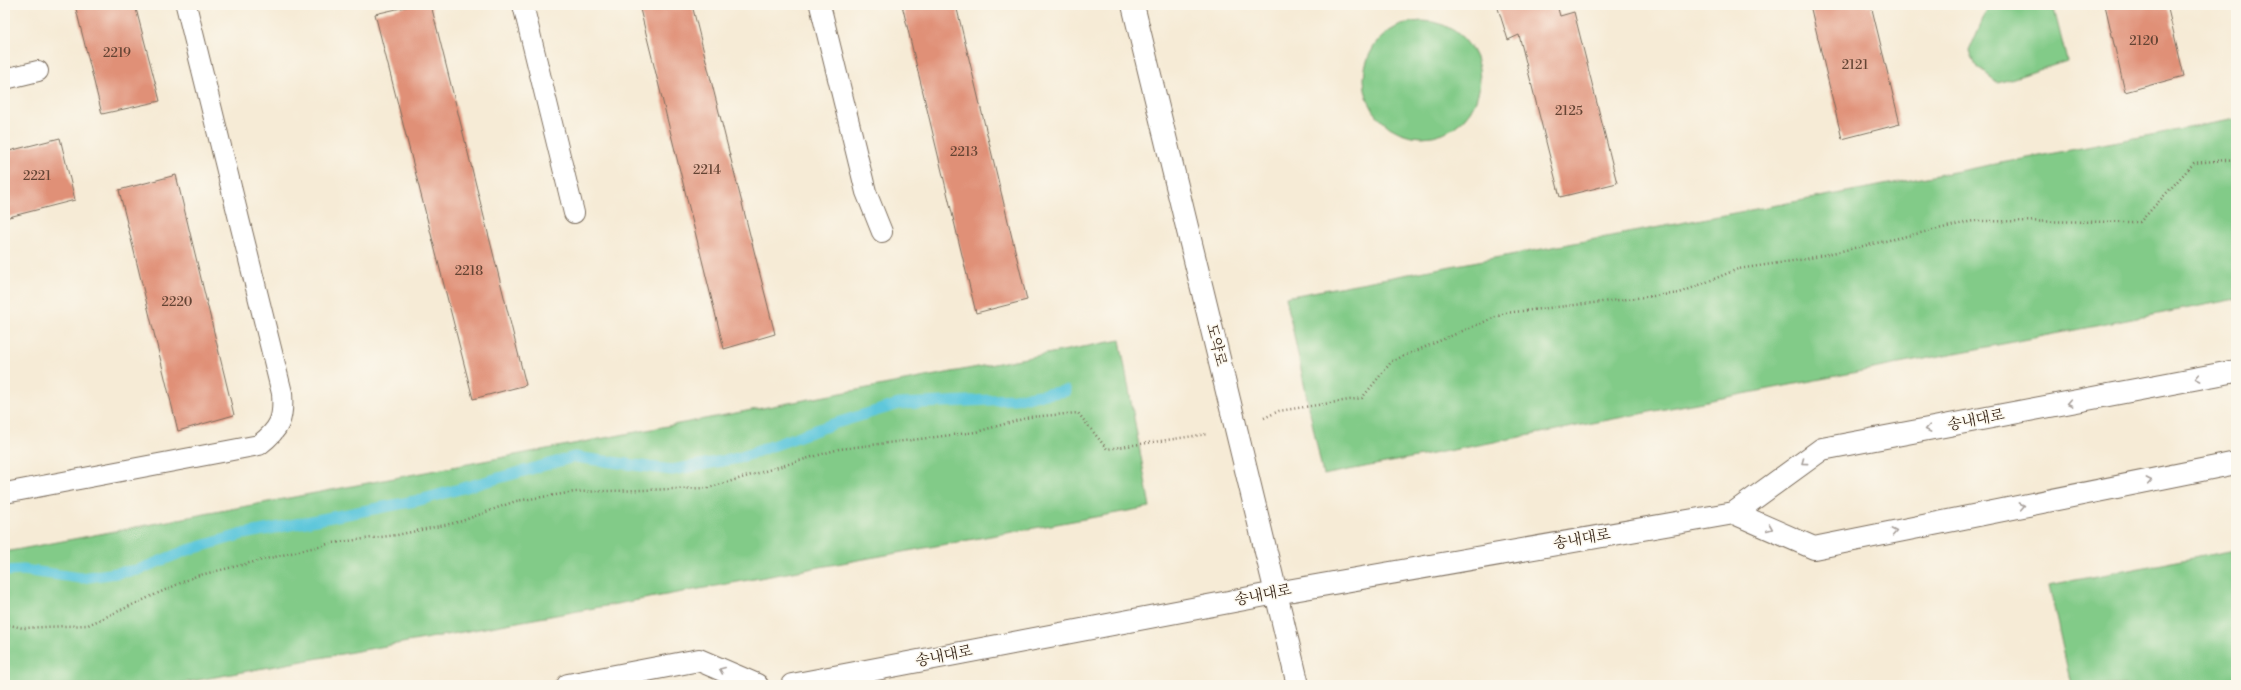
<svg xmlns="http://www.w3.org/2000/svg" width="2241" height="690" viewBox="0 0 2241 690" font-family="'Libre Bodoni','Noto Serif KR',serif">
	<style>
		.green { fill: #82cb88; stroke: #5e7a53 }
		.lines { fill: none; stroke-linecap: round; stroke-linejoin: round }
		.stream { stroke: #5fc7db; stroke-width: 11 }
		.building { fill: #e09077 }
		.service-casing { stroke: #7c6e5e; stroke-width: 22 }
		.minor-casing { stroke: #7c6e5e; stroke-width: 24 }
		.tertiary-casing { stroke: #7c6e5e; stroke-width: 24 }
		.path { stroke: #7c6e5e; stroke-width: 2.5; stroke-dasharray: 1 3; stroke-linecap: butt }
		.service { stroke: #fff; stroke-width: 20 }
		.minor { stroke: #fff; stroke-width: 22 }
		.tertiary { stroke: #fff; stroke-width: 22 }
		.oneway { stroke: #a79f9a }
		.labels { text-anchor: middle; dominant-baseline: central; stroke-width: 3; stroke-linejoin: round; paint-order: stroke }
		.number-label { font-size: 13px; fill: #644434 }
		.street-label { font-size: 15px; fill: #3b2a1e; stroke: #fbf7ec }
	</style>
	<rect width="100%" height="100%" fill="#fbf7ec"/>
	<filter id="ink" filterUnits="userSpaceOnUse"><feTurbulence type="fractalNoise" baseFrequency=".025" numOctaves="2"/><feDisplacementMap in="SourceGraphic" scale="8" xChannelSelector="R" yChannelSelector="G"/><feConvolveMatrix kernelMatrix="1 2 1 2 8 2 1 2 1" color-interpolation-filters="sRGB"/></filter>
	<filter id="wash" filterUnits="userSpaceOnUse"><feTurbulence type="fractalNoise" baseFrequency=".012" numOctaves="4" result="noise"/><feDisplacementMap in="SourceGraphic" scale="16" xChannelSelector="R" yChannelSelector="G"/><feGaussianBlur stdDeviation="0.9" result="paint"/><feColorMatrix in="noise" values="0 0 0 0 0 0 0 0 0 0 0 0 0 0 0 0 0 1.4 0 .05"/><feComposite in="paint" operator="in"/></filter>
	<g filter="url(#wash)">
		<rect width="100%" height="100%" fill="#f6ebd6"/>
		<!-- green -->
		<path class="green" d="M1989,5H2053L2067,61L1998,83L1975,65L1969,51Z
			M1364 79a58 58 0 1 1 116 0a58 58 0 1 1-116 0Z
			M2236,119V299L1323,475L1286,297Z
			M1120,340L1150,507L171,685H5V552Z
			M2236,550V685H2071L2049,585Z
			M2048,680L2050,685H2022Z"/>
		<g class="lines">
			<!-- stream -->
			<path class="stream" d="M5,571L23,570L81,578L138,570L185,551L243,534L420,500L574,457L672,470L739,458L833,424L899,404L1014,399L1066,391"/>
		</g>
		<g id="blocks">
			<!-- building -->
			<path class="building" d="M75,5H135L160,101L102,114Z
				M414,5H431L526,385L473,399L375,14Z
				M639,5H692L775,334L724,349Z
				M902,5H956L1027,300L976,313Z
				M1497,5H1557L1560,16L1574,12L1617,183L1560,197L1519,35L1508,40Z
				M1810,5H1871L1900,124L1842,139Z
				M2105,5H2167L2184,76L2125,92Z
				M60,138L75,200L5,218V152Z
				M176,175L234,415L178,431L119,190Z"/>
		</g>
	</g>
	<g filter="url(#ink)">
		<use href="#blocks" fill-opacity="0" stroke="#7c6e5e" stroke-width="1"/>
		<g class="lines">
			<defs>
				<path id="service" d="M523,5L574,213
					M820,5L866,192L882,232
					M5,79L38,71
					M5,493L259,445C280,429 284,419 282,393L186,5"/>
				<path id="minor" d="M1276,593L1298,685"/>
				<path id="tertiary" d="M1133,5L1276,593
					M1734,513L1814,548L2236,463
					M568,685L699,660L757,685
					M792,685L1276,593L1734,513L1822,449L2236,371"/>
			</defs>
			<!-- service casing -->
			<use href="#service" class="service-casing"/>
			<!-- minor casing -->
			<use href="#minor" class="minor-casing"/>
			<!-- tertiary casing -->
			<use href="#tertiary" class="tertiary-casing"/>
			<!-- path -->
			<path class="path" d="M1264,418L1279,411L1362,398L1392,361L1505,313L1680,293L1738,269L1806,259L1973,221L2140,222L2194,163L2236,159
				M5,624L23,628L88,625L196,576L332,543L397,535L459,522L516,501L575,492L708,488L839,449L976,432L1030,417L1078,413L1107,449L1207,434"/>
			<!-- service -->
			<use href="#service" class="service"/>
			<!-- minor -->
			<use href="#minor" class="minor"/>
			<!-- tertiary -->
			<use href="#tertiary" class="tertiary"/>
		</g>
		<!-- one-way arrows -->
		<defs><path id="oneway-chevron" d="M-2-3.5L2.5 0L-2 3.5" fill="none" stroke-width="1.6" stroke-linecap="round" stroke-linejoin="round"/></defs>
		<g class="oneway">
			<use href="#oneway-chevron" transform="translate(2198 378) rotate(169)"/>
			<use href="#oneway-chevron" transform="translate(2070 403) rotate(169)"/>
			<use href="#oneway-chevron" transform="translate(1928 429) rotate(169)"/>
			<use href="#oneway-chevron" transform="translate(1804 462) rotate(144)"/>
			<use href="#oneway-chevron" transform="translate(2149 481) rotate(-11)"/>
			<use href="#oneway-chevron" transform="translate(2022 506) rotate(-11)"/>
			<use href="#oneway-chevron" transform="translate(1770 528) rotate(23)"/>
			<use href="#oneway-chevron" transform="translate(1894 532) rotate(-11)"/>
			<use href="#oneway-chevron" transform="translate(722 670) rotate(-157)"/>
		</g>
	</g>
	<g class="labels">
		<!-- number labels -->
		<g class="number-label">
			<text x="2144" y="41">2120</text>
			<text x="117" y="53">2219</text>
			<text x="1855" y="65">2121</text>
			<text x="1569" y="111">2125</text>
			<text x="964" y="152">2213</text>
			<text x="707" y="170">2214</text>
			<text x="37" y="176">2221</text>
			<text x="469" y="271">2218</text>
			<text x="177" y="302">2220</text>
		</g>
		<!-- street labels -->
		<g class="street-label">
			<text transform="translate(1216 345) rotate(76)">도약로</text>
			<text transform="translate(1976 420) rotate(-11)">송내대로</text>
			<text transform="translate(1582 539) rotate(-10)">송내대로</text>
			<text transform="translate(1263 595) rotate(-11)">송내대로</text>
			<text transform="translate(944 656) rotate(-11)">송내대로</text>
		</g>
	</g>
	<!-- margin -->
	<rect width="2241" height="690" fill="none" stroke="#fbf7ec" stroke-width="20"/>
</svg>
